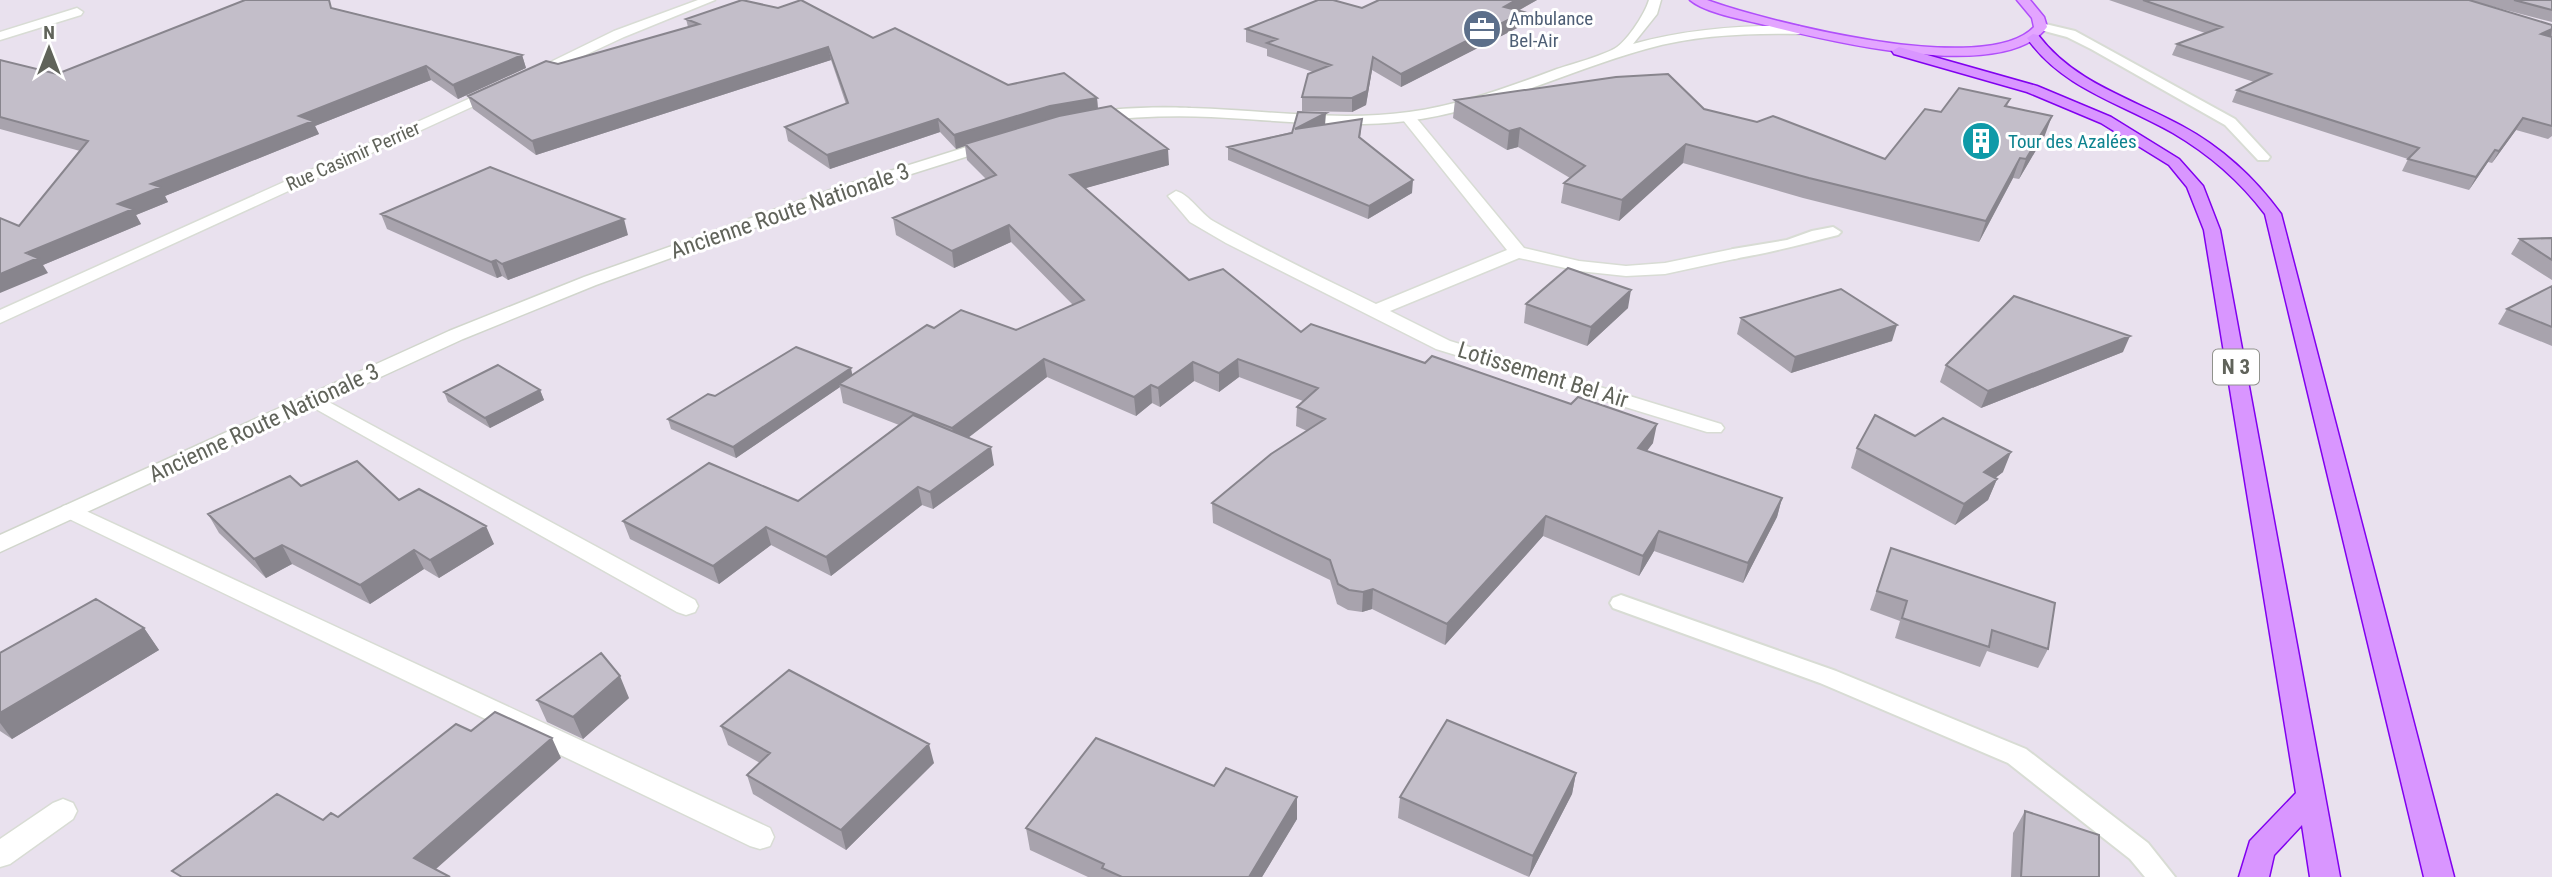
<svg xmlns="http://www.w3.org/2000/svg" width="2552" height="877" viewBox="0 0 2552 877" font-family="'Roboto Condensed',sans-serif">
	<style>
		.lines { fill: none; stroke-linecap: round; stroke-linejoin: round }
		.service-casing { stroke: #d8dcd4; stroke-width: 4 }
		.minor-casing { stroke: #d8dcd4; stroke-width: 3 }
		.secondary-casing { stroke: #d1d6cc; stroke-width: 3 }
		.primary-casing { stroke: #b04ffa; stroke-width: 3 }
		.trunk-casing { stroke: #8100ef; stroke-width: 3 }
		.service { fill: #fff; fill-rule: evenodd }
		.minor { fill: #fff; fill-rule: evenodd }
		.secondary { fill: #fff; fill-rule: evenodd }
		.primary { fill: #e3a5ff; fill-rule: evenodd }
		.trunk { fill: #d996ff; fill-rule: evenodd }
		.wall { fill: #a8a3ad }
		.shaded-wall { fill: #88858d }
		.building { fill: #c3bec9; stroke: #88858d; stroke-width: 2 }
		.labels { text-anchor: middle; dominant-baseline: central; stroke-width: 6; stroke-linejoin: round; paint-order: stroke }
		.far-service-label { font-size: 19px; fill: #4e5e75; stroke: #fff; text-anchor: start }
		.far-culture-label { font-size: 19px; fill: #0d838f; stroke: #fff; text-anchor: start }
		.far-street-label { font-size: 19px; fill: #60635a; stroke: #fff }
		.shield { fill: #fff; stroke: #90928c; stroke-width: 2 }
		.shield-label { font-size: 21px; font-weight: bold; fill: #60635a }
		.street-label { font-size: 23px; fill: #60635a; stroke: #fff }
	</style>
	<rect width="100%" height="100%" fill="#e9e1ee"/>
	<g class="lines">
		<defs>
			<path id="service" d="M2041,23L2075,31L2235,119L2270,157L2268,160H2258L2225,125L2091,49L2067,37L2037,29L2035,27Z
				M1833,227L1841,232L1838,235C1803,244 1769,253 1733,259L1725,254L1733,249L1787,240L1812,231Z
				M1621,595L1836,671L2026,749L2148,843L2175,877H2145L2130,859L2008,763L1820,683L1613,608L1610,603L1613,598Z"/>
			<path id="minor" d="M698,0H715L624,37L536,78H526L524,75L614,31Z
				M77,8L83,12L81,15L0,40V32Z
				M495,87L500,88V94L0,323V310Z
				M1408,113L1413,114L1524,248L1579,261L1626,266L1665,263L1733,249L1742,254L1739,258L1665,274L1626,276L1579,271L1519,258L1390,311L1450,341L1721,424L1724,428L1721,432H1707L1436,349L1226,243L1190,222L1168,196L1176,191C1190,195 1200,213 1213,221C1266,251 1321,277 1376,304L1507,250L1403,120L1401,117L1403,114Z
				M314,394L695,600L698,606L695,612L686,615L677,612L307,404L304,400L307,396Z
				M71,504L770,828L774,837L770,846L760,849L750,846L63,516L60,511L63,506Z
				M63,799L73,803L77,811L73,819L10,864L0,867V839L53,803Z"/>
			<path id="secondary" d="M1649,0H1661L1657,14L1633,44C1687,29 1743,25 1799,26L1805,30L1799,34C1748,33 1696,35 1646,49C1566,71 1490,111 1407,121C1342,129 1276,120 1211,117C1171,115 1133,117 1094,121L1087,117C1099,106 1172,107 1191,108C1263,110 1337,122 1409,112C1460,105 1509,87 1557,69C1575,63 1595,58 1612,50C1625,45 1645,14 1649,0Z
				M992,139L997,141L1000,144L997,147L851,193L596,285L463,339L0,552V535L449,331L584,277L839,187Z"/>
			<path id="primary" d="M1690,0H1707C1768,22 1986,78 2034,27L2032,18L2017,0H2030L2044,17L2047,27C2004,85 1825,40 1765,25C1745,20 1705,13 1690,0Z"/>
			<path id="trunk" d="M2033,34L2038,35C2074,83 2131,98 2182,126C2221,147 2255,178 2281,214L2454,877H2424L2265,214C2240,181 2209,154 2173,133C2121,103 2063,89 2027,38Z
				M1899,47L2037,86L2111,117L2179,159L2203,186L2220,230L2340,877H2310L2302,825L2274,855L2269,877H2239L2250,841L2296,793L2204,230L2187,187L2169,165L2101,123L2027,92L1894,54L1892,51Z"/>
		</defs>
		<!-- service casing -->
		<use href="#service" class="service-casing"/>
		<!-- minor casing -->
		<use href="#minor" class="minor-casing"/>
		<!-- secondary casing -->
		<use href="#secondary" class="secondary-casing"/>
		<!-- primary casing -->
		<use href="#primary" class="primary-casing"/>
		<!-- trunk casing -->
		<use href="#trunk" class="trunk-casing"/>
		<!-- service -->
		<use href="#service" class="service"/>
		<!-- minor -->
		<use href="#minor" class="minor"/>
		<!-- secondary -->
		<use href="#secondary" class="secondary"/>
		<!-- primary -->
		<use href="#primary" class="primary"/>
		<!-- trunk -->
		<use href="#trunk" class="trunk"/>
	</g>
	<!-- wall -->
	<path class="wall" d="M1379,0H1537L1518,11L1523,25L1401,87L1372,70L1366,105L1352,112L1302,111V97L1313,72L1267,56V49L1246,42V29L1362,8Z
		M2109,0H2552V22L2475,2L2552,25V136L2548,139L2516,130L2492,163L2488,162L2469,190L2402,171L2408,159L2232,102L2237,90L2254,82L2172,55L2177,44L2205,33Z
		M333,8L522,55L526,68L458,99L431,80L315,126L319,134L165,196L168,202L136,215L141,224L43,265L48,273L19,226L80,151L0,129V60L57,74Z
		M686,19L873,38L1008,85L1097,98L1098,109L1169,165L1085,188L1189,280L1301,332L1653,443L1646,451L1782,498L1777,517L1743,583L1654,551L1639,576L1543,536L1445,645L1372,609L1362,612L1348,610L1337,604L1330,580L1213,523L1212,503L1307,431L1296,426L1297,407L1303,401L1239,377L1219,392L1194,381L1160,407L1152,403L1136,416L1047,377L968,438L994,465L933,509L922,505L831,576L771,545L719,584L630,539L623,521L798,501L899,425L843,403L840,387L736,458L671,429L668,419L715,396L852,375L934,328L1016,330L1073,305L1011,242L954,268L896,235L893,218L987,180L967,160L965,146L956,149L940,132L830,169L788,141L785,127L846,104L831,60L536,155L473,109L468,96L558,64L688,27Z
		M2010,99L2007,106L2045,135L2019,179L2013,178L1979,242L1803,198L1683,163L1619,221L1561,203L1564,183L1570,178L1518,147L1507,150L1453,118L1455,100L1704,109L1885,159L1941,112Z
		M1325,124L1361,131L1360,138L1412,193L1368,219L1228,160V147Z
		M381,214L628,235L508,280L502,276L497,278L387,229Z
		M2552,238V280L2511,254L2520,239Z
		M2552,286V346L2498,324L2507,309Z
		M1526,304L1628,308L1587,346L1524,323Z
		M1741,318L1892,341L1791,373L1737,334Z
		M2123,352L1981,408L1940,382L1946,365Z
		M540,390L544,400L490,428L448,402L444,392Z
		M1915,436L2003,472L1995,478L1997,479L1988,500L1955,525L1851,468L1857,448Z
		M301,486L399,500L494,544L439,578L424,569L370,604L292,564L266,578L219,533L208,514Z
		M1891,548L2048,649L2038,668L1987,651L1980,667L1895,638L1900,621L1870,610Z
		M144,628L159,650L12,739L0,731V653Z
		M629,698L583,739L547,722L537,700Z
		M721,726L934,763L846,850L753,794L747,775L760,763L728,745Z
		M1576,773L1572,794L1529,877L1398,818L1400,797Z
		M1214,786L1297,797V819L1262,877H1088L1030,850L1026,828Z
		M2025,811L2099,877H2011L2013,833Z"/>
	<!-- shaded-wall -->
	<path class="shaded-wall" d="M1516,0H1537L1503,19L1504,7Z
		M1524,12L1523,25L1401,87V74Z
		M2552,29L2551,37L2541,34Z
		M828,47L831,60L536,155L532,141Z
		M522,55L526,68L458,99L453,85Z
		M1373,57L1372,70L1366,105L1352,112V98Z
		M426,66L431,80L315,126L319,134L165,196L168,202L136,215L141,224L43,265L48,273L0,293V274L26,253L118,204L151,184L299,116Z
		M1097,98L1098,111L965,144V146L956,149L954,135L1050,106Z
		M1326,113L1325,125L1295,129Z
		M2052,116L2045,135L2019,179L2026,159Z
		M2523,118L2516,130L2492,163L2499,151Z
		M938,119L940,132L830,169L827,155Z
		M1520,128L1518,147L1507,150L1509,131Z
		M1686,144L1683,163L1619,221L1622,200Z
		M1168,149L1169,165L1072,192L1070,175Z
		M2495,150L2488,162L2469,190L2476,177Z
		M2020,158L2013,178L1979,242L1986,221Z
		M1413,180L1412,193L1368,219L1369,206Z
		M624,219L628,235L508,280L502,264Z
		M1009,225L1011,242L954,268L952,251Z
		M496,260L502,276L497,278L491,262Z
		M1631,290L1628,308L1587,346L1591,327Z
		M1897,325L1892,341L1791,373L1795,357Z
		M2130,336L2123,352L1981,408L1988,391Z
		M1044,359L1047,377L956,447L952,428Z
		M1238,359L1239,377L1219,392V373Z
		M1193,362L1194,381L1160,407L1158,388Z
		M851,368L853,378L839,384L840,387L736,458L733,447Z
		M1151,385L1152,403L1136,416L1134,397Z
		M540,390L544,400L490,428L485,418Z
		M1657,424L1653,443L1634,468L1638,448Z
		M991,447L994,465L933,509L930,492Z
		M2011,452L2003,472L1976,493L1984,472Z
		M1997,479L1988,500L1955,525L1964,504Z
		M918,487L922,505L831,576L826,557Z
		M1782,498L1777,517L1743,583L1748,563Z
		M1546,516L1543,536L1445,645L1447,624Z
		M486,526L494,544L439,578L430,560Z
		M766,527L771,545L719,584L713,566Z
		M1659,531L1654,551L1639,576L1643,556Z
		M282,545L292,564L266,578L254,559Z
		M414,550L424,569L370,604L360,585Z
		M1373,589L1372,609L1362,612L1363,592Z
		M144,628L159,650L12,739L0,723V713Z
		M620,676L629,698L583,739L573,717Z
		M552,738L561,758L427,877L414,858Z
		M929,744L934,763L846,850L841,830Z
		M1576,773L1572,794L1529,877L1533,856Z
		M1297,797V819L1262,877H1249Z"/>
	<!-- building -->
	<path class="building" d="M245,0H329L331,8L522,55L453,85L426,66L299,116L313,121L151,184L161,187L118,204L133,209L26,253L38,258L0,274V218L19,226L88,141L0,117V60L57,74Z
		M742,0L778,8L801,0L873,38L895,28L1008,85L1064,73L1097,98L1050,106L954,135L938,119L827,155L785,127L848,103L828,47L532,141L468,96L546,61L558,64L699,24L686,19Z
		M1318,0H1333L1362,8L1379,0H1516L1504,7L1524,12L1401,74L1373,57L1367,91L1352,98L1302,97L1308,74L1331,65L1267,43L1277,39L1246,29Z
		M2143,0H2469L2552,25V29L2541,34L2552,37V126L2523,118L2499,151L2495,150L2476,177L2408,159L2419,148L2237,90L2271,74L2177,44L2222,27Z
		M2514,0H2552V10Z
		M1668,74L1704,109L1757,122L1773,116L1885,159L1925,109L1941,112L1959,88L2010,99L2005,106L2052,116L2026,159L2020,158L1986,221L1809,178L1686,144L1622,200L1564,183L1585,166L1520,128L1509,131L1455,100L1616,77Z
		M1111,106L1168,149L1070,175L1189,280L1223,269L1301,332L1311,324L1425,363L1432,356L1571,404L1578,397L1657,424L1638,448L1782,498L1748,563L1659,531L1643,556L1546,516L1447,624L1373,589L1363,592L1349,590L1338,584L1330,560L1212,503L1271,454L1325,419L1297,407L1318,388L1238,359L1219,373L1193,362L1158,388L1151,385L1134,397L1044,359L952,428L839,384L927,325L934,328L961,310L1016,330L1084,300L1009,225L952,251L893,218L996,175L965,144L1059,116Z
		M1298,112L1326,113L1295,129L1362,119L1359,137L1413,180L1369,206L1228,147L1292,133Z
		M490,167L624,219L502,264L496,260L491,262L381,214Z
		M2552,238V260L2520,239Z
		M1568,268L1631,290L1591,327L1526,304Z
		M2552,286V327L2507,309Z
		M1841,289L1897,325L1795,357L1741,318Z
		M2014,296L2130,336L1988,391L1946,365Z
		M796,347L851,368L733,447L668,419L708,394L715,396Z
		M498,365L540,390L485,418L444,392Z
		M913,415L991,447L930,492L918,487L826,557L766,527L713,566L623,521L709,463L798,501Z
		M1875,415L1915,436L1943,418L2011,452L1984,472L1997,479L1964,504L1857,448Z
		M357,461L399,500L419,489L486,526L430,560L414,550L360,585L282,545L254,559L208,514L290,476L301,486Z
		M1891,548L2055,603L2048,649L1992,630L1989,647L1902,618L1907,601L1877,591Z
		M96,599L144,628L0,713V653Z
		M601,653L620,676L573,717L537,700Z
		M789,670L929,744L841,830L747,775L770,753L721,726Z
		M495,712L552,738L414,858L450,877H182L172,871L277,794L323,820L331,813L338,817L456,724L471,731Z
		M1447,720L1576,773L1533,856L1400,797Z
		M1096,738L1214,786L1226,768L1297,797L1249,877H1122L1102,868L1104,864L1026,828Z
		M2025,811L2099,835V877H2021Z"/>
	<!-- icons -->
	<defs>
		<symbol id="office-disc" viewBox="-11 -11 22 22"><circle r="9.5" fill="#5c6f8a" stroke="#fff"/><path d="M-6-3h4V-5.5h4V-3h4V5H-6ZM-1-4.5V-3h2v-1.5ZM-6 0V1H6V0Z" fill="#fff"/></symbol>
		<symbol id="building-disc" viewBox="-11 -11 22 22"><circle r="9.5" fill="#0f9aa8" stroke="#fff"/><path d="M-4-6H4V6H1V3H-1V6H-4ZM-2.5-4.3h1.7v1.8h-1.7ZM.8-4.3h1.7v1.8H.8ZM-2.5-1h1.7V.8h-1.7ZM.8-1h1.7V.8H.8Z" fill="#fff"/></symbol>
	</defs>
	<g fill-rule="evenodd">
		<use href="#office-disc" x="1460" y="7" width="44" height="44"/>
		<use href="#building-disc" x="1959" y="119" width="44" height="44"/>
	</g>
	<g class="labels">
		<!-- far-service labels -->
		<g class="far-service-label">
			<text x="1509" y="18">Ambulance<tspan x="1509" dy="22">Bel-Air</tspan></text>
		</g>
		<!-- far-culture labels -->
		<g class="far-culture-label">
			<text x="2008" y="141">Tour des Azalées</text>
		</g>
		<!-- far-street labels -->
		<g class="far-street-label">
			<text transform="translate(353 156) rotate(-24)">Rue Casimir Perrier</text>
		</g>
		<!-- shield labels -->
		<rect class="shield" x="2213" y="349.5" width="46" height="35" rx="5"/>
		<g class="shield-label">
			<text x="2236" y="367">N 3</text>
		</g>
		<!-- street labels -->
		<g class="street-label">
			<text transform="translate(790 211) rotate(-19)">Ancienne Route Nationale 3</text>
			<text transform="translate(1543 375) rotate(17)">Lotissement Bel Air</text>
			<text transform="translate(264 423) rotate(-25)">Ancienne Route Nationale 3</text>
		</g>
	</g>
	<!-- north arrow -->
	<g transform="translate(49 49)" stroke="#ffffff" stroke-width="5" paint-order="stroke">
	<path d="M0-5L12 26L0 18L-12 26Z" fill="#60635a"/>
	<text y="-10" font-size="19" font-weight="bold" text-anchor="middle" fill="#60635a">N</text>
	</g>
</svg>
